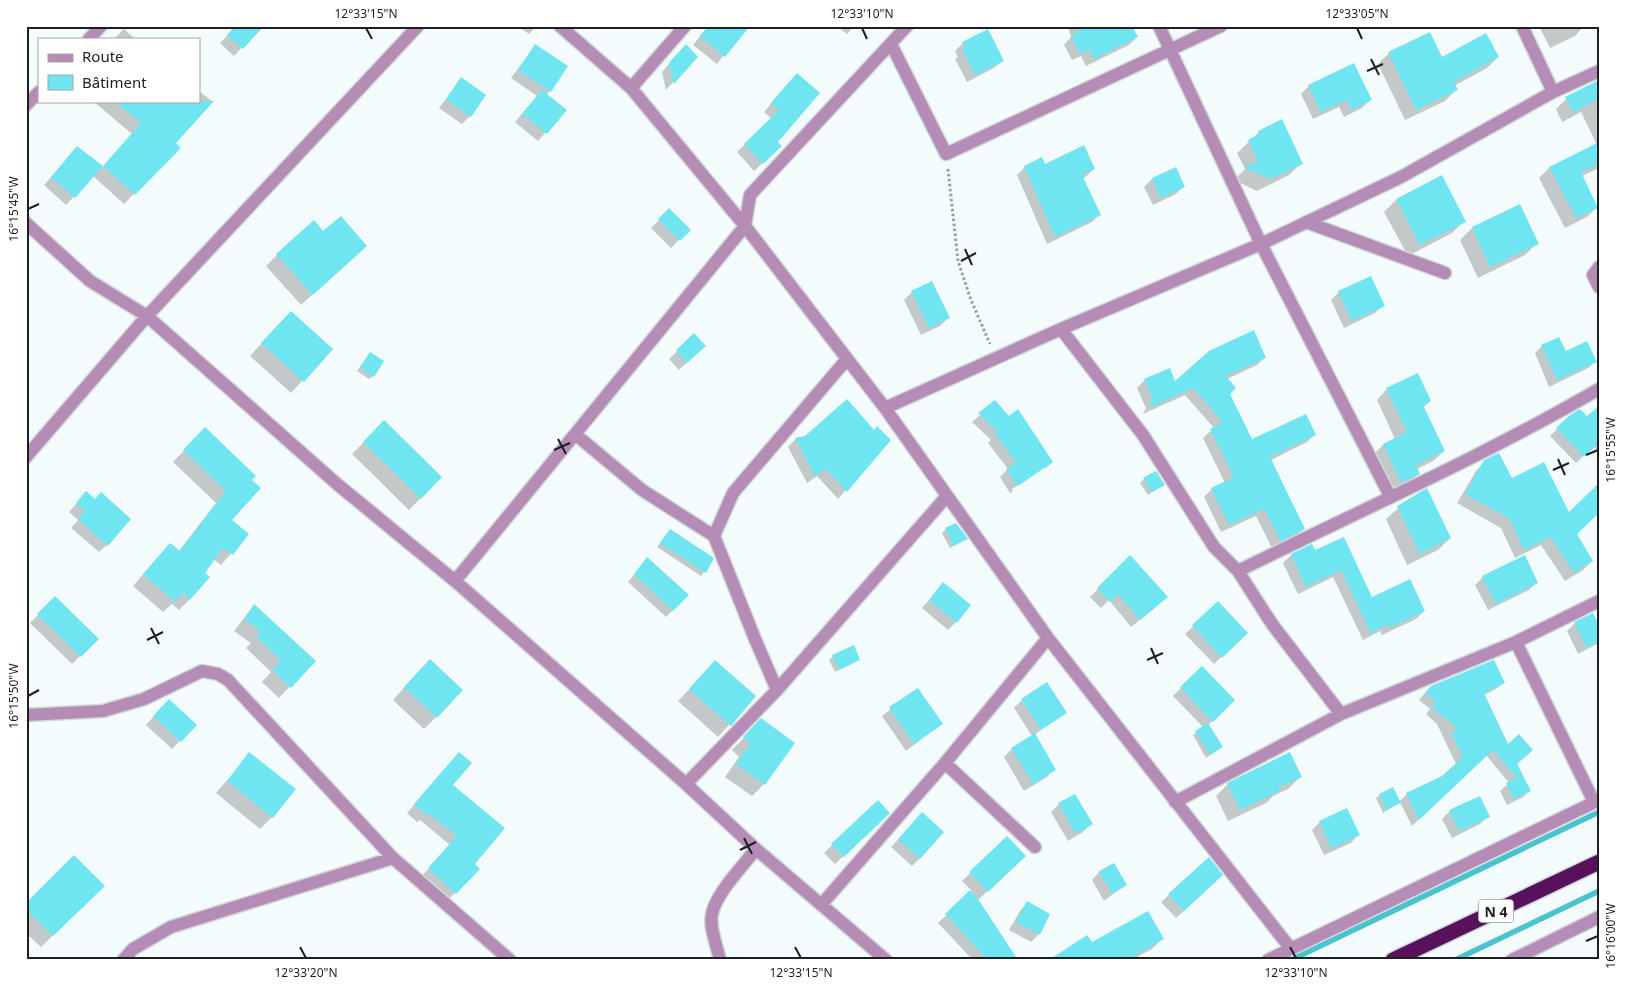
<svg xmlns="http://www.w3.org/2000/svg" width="1625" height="986" viewBox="0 0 1625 986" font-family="'Noto Sans',sans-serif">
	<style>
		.shadow { fill: #0003 }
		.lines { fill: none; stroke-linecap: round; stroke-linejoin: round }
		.stream { stroke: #49c3d0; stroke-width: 5.5 }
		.building { fill: #6fe5f2 }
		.minor-casing { stroke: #d1d8d9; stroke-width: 15 }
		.highway-casing { stroke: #d1d8d9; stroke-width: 18 }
		.path { stroke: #999f9f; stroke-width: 3; stroke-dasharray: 2.5 2.5; stroke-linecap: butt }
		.minor { stroke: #b58cb6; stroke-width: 12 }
		.highway { stroke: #57125b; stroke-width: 15 }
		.ticks { fill: none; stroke: #1c1f1f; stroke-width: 2 }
		.labels { text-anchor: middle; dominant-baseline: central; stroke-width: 4; stroke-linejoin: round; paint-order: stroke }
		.shield { fill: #fff; stroke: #606262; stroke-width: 1 }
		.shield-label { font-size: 14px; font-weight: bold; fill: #1c1f1f }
		.neatline { fill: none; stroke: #1c1f1f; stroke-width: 2 }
		.ticks-label { font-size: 12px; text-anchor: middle; fill: #1c1f1f }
	</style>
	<rect width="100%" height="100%" fill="#f4fbfc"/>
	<!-- shadow -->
	<path class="shadow" d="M237,26H262L234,56L220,43Z
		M517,26H536L529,34Z
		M708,26H746L717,64L693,45Z
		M837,26H854L847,34Z
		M1068,26H1132L1137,37L1129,45L1086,66L1081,56L1072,60L1064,45L1071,37Z
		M1539,26H1582V28L1575,36L1550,48Z
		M124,29L135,39H114Z
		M963,43L1002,61L994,68L967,82L955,59L958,57L955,51Z
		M535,46L550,91L546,95L565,110L538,141L515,122L537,96L511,78Z
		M678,53L696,57L666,90L662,72Z
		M1389,53L1442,59L1498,57L1487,68L1454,86L1456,90L1445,101L1405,120L1378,64Z
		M461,79L470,116L462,124L439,108Z
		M789,82L776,142L780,146L754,171L737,152L772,119L764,112Z
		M1599,82V168L1582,176L1597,207L1587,217L1565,228L1539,178L1549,168L1597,145L1581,112L1562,122L1556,109L1566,99Z
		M1309,86L1370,100L1362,108L1344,117L1339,107L1313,119L1301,94Z
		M199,91L212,101L174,143L179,148L124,204L93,176L66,205L44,185L77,148L103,167L132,134L93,101H199Z
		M1259,132L1301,163L1289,175L1257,191L1234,180L1245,169L1237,153Z
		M1042,159L1045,165L1094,169L1083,179L1100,214L1092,222L1047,244L1017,175L1025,167Z
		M1175,168L1184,186L1176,194L1153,205L1144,187L1152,179Z
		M1396,200L1464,221L1452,233L1408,256L1384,212Z
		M1520,205L1537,243L1525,255L1478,278L1460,240L1472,228Z
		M669,210L689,230L671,248L651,228Z
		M323,232L354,257L301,305L266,266L277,255Z
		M912,292L948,318L940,326L921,335L904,300Z
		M1339,292L1383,305L1375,313L1344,328L1331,300Z
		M279,324L331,349L291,393L250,356Z
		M694,335L696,354L679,370L669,359Z
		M1542,346L1565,352L1596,361L1588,368L1549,387L1535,353Z
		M370,353L373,376L369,379L357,371Z
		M1265,357L1257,365L1227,379L1229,394L1252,441L1315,434L1307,442L1271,460L1303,529L1296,537L1272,548L1256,516L1221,532L1204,497L1212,489L1225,483L1203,438L1214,428L1185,395L1143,414L1146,408L1137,388L1145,380L1175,383Z
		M1387,389L1430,401L1423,408L1444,451L1433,461L1417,469L1419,473L1408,484L1391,493L1373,455L1383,445L1395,439L1377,400Z
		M995,402L1052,462L1045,469V467L1012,489L1013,491L1010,493L1000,477L1008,469L988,443L991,440L972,422Z
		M1599,408V452L1594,446L1576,463L1550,436L1571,416L1587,418Z
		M384,422L441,477L409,510L352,454Z
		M874,431L890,440L838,499L817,476L807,483L788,447L796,439Z
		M194,440L251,480L230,520L248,534L221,565L213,559L190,599L179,610L172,604L163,612L133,586L170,544L178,552L216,503L173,462Z
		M1485,461L1512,480L1575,534L1592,561L1583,570L1565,581L1541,545L1515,558L1501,528L1457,503L1476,471Z
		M1144,479L1163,484L1148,495L1140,483Z
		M1427,490L1450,538L1438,550L1407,565L1386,519L1409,499Z
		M86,493L107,545L99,552L71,528L78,520L69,512Z
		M946,529L966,539L950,548L942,533Z
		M667,534L713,560L701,576L657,547Z
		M1343,538L1372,599L1424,611L1416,619L1382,635L1380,631L1363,640L1333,577L1298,594L1283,563L1291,555L1312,545L1315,552Z
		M1130,557L1158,605L1131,627L1109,600L1101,608L1090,597Z
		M648,558L673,610L666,617L628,582Z
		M1483,577L1537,582L1529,590L1488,610L1475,585Z
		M943,584L956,622L948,630L922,608Z
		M55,598L97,639L72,664L30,623Z
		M1218,603L1246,633L1214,664L1185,634Z
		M254,605L314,661L279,698L262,682L271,672L246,648L251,643L234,631Z
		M1575,623L1599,627V643L1578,654L1567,631Z
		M833,656L859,659L835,672L829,660Z
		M715,662L754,697L718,737L678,701Z
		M1202,667L1234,700L1208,725L1221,747L1206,758L1193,735L1203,727L1173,696Z
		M418,672L436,717L424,729L393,700Z
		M1503,683L1496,689L1484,695L1529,791L1523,797L1507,805L1500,791L1509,783L1486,755L1412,826L1400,802L1383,813L1376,798L1380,795L1399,802L1407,794L1442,777L1456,764L1437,724L1426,714L1430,709L1419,700L1424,694L1432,687Z
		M918,689L941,724L906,751L882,716Z
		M1022,700L1065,713L1034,735L1054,769L1047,777L1024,791L1004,757L1012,749L1032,736L1014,708Z
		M161,708L195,725L172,749L146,725Z
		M761,720L764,784L752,796L725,777L739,757L732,750Z
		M250,754L272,817L260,829L216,793Z
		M452,762L451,785L474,864L478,869L447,901L421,877L450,845L420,820L417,822L407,813Z
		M1300,777L1288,789L1273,796L1266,803L1228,821L1216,796L1228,784Z
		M878,801L888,813L835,864L824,853Z
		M1059,804L1091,824L1083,832L1068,841L1051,812Z
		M1450,811L1488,816L1480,824L1452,838L1442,819Z
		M915,822L920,858L912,866L891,847Z
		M1320,822L1358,835L1351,843L1324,855L1312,830Z
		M1007,838L1024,856L978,900L1017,960H973L938,923L972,891L962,881Z
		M1113,864L1125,885L1104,901L1092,880L1099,872Z
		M1214,883L1176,918L1161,902L1169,895Z
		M103,886L41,947L26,933V904Z
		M1027,903L1039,934L1031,942L1009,930L1020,911Z
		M1162,939L1152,949L1137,957L1139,960H1052L1092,944Z"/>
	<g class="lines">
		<!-- stream -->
		<path class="stream" d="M1291,960L1599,812
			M1455,960L1599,891"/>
	</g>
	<!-- building -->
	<path class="building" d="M235,26H264L243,49L227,35Z
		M708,26H750L725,57L700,36Z
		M1077,26H1132L1138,37L1094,59L1089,49L1080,54L1071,36L1079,32Z
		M988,29L1004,61L975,75L962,50L965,49L962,42Z
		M1430,32L1442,57L1486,33L1499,57L1454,82L1458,90L1416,110L1388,52Z
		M535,44L568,66L551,92L518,70Z
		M686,44L698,57L674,84L669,63Z
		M1354,63L1372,100L1352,110L1347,100L1321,112L1308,85Z
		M797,73L820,93L778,142L782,146L763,164L744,144L779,110L771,103Z
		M461,77L486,95L471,117L446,99Z
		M1599,80V99L1573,112L1565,97Z
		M542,90L567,110L547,134L522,114Z
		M115,101H214L176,143L181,148L135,195L103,166L141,123Z
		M1282,119L1303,164L1270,179L1244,167L1258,161L1248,140L1259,134L1258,131Z
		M1599,142V164L1581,172L1598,208L1576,218L1549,167Z
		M1084,145L1095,169L1082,175L1101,215L1055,237L1024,166L1042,157L1045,164Z
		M77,146L103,166L75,198L51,177Z
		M1176,167L1185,187L1161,198L1152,178Z
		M1442,175L1466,222L1420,245L1396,199Z
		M1520,204L1539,244L1490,267L1472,227Z
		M669,208L691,230L680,241L658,219Z
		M341,216L367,246L313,295L276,254L314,220L323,231Z
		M1371,276L1385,306L1352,321L1338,291Z
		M932,281L950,318L929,328L911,291Z
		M291,311L333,349L304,382L261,343Z
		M1254,330L1266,358L1226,376L1236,388L1230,394L1252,439L1306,414L1316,435L1270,457L1305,529L1281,541L1264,509L1229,525L1211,488L1234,477L1210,429L1223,422L1193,388L1151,407L1149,404L1153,400L1144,379L1170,368L1175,381L1209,351Z
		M694,333L706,346L687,363L676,350Z
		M1559,337L1566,351L1587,341L1597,362L1557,380L1541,345Z
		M370,352L384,361L374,377L360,367Z
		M1418,373L1431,401L1423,405L1445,451L1416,465L1420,474L1401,483L1383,444L1407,432L1386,388Z
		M847,399L874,430L877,426L891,440L847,492L826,469L815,476L795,438L805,436Z
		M995,400L1009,416L1018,409L1053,462L1018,486L1006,469L1016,462L995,434L998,432L978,413Z
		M1599,406V443L1584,457L1556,428L1570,415L1580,409L1587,416Z
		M384,420L442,477L421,499L363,442Z
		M205,427L256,476L252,480L261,488L232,520L249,534L233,555L223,548L205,573L210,577L190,600L183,593L175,602L143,574L170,543L180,551L226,491L183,450Z
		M1499,453L1512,478L1544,462L1569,512L1599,483V513L1577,534L1593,561L1574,573L1551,537L1524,550L1510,519L1465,494L1484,460Z
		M1156,471L1165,485L1152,492L1143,478Z
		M1427,488L1451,538L1420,554L1397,506Z
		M86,491L95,499L101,492L131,519L108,546L78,519L85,511L76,503Z
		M956,523L968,539L953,546L945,528Z
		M670,529L714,558L706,573L660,543Z
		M1344,537L1372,597L1410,579L1425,611L1390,628L1388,624L1371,633L1341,570L1306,587L1291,554L1312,544L1315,550Z
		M1130,555L1168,597L1140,620L1118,594L1110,602L1097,588Z
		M1525,555L1538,583L1496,604L1482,576Z
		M647,557L689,595L673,611L634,574Z
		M943,582L971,605L957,623L929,600Z
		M55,596L99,639L81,657L37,614Z
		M1218,601L1248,633L1222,658L1192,625Z
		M254,604L316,661L291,688L272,670L281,661L256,636L261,631L244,620Z
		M1593,613L1599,625V641L1586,647L1574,622Z
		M854,645L860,660L839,670L832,655Z
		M430,659L463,690L437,718L404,687Z
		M715,660L756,696L731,726L689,689Z
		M1494,660L1505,683L1484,693L1508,744L1519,734L1533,750L1517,764L1531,791L1514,799L1506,783L1517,778L1493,750L1419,820L1406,793L1442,776L1463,757L1451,733L1458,729L1432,707L1436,702L1425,693L1431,686Z
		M1202,666L1235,700L1213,722L1180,687Z
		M1047,682L1067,713L1041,730L1021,699Z
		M918,688L943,724L914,744L889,707Z
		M169,699L197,725L181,742L153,716Z
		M761,718L795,743L765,785L736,764L750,744L743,737Z
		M1208,723L1223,747L1210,755L1195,731Z
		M1035,733L1056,770L1033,784L1011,748Z
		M249,752L296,789L273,818L227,781Z
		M459,752L472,763L453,785L505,828L475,864L480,869L456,894L428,868L457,836L428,813L426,815L414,804Z
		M1290,752L1302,777L1278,788L1280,791L1240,810L1227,783Z
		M1393,787L1401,803L1386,810L1379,794Z
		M1075,794L1093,824L1076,834L1058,803Z
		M1480,796L1490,817L1460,831L1449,810Z
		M878,800L890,813L844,857L831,844Z
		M1347,808L1360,835L1332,848L1319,821Z
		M922,812L944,832L920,859L898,839Z
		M1007,836L1026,856L988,892L969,872Z
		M74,855L105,886L53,936L26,909V903Z
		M1209,857L1223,875L1184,911L1168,894Z
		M1114,863L1127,885L1112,894L1099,871Z
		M970,890L978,899L1018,960H988L945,914Z
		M1027,901L1050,914L1040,935L1016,922Z
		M1148,911L1164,939L1127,960H1049L1087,935L1092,942Z"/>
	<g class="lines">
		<defs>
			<path id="minor" d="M560,26L631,88L745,226L885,408L1048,638L1291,949
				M1159,26L1261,244L1390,496
				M1522,26L1553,92
				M89,39L101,26
				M891,44L946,154L1221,26
				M631,88L685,26
				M26,105L39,92
				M1306,222L1445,273
				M26,223L90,281L147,316L337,484L455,581L686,784L756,849L886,960
				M1599,267L1593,275L1599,287
				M1061,329L1143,435L1214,547L1238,571L1272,624L1341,714
				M885,408L1061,329L1261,244L1401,177L1553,92L1599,71
				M575,434L642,490L714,536
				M26,457L147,316L418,26
				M1238,571C1359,511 1482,457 1599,389
				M455,581L745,226L750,195L907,26
				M1516,642L1594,802
				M777,690L947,496
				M26,715L103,711L144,699L202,671L218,674L228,680L393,858L510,960
				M945,763L1035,847
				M686,784L777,690L755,639L714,536L733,493L847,359
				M1175,802L1341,714L1516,642L1599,601
				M821,905L945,763L1048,638
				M123,960L133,949L171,927L393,858
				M720,960C717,946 709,928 712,914C716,893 743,866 756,849
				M1268,960L1599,800
				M1512,960L1599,917"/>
			<path id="highway" d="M1393,960L1599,862"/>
		</defs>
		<!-- minor casing -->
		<use href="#minor" class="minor-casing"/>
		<!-- highway casing -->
		<use href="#highway" class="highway-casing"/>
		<!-- path -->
		<path class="path" d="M948,169L958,261L971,300L990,344"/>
		<!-- minor -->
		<use href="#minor" class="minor"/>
		<!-- highway -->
		<use href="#highway" class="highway"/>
	</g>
	<!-- ticks -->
	<path class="ticks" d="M366,28L372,39M862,28L867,39M1357,28L1362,39M1371,59L1379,75M1367,71L1383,64M28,209L39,204M965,249L972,265M961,261L976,253M558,439L566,454M554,450L570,443M1586,455L1598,450M1558,459L1565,475M1553,470L1569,463M151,628L159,644M147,640L163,632M1151,648L1158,664M1147,660L1163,653M28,696L39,690M744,838L752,854M740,850L756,842M1586,941L1598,936M300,947L306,958M795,947L801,958M1290,947L1296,958"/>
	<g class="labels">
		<!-- shield labels -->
		<rect class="shield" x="1478.5" y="899.5" width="35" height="23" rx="4"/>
		<g class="shield-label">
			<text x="1496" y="911">N 4</text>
		</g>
	</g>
	<!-- border -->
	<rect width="1625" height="986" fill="none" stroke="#ffffff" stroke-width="55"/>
	<!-- legend -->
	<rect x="38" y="38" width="162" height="65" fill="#ffffff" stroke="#a4a5a5"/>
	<rect x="48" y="54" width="25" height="8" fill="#b58cb6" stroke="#a4a5a5"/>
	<text x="82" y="62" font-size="15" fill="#1c1f1f">Route</text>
	<rect x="48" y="75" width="25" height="15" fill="#6fe5f2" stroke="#a4a5a5"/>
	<text x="82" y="88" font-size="15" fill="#1c1f1f">Bâtiment</text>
	<rect x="28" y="28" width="1570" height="930" class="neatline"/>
	<g class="ticks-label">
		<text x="366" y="18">12°33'15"N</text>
		<text x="862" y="18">12°33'10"N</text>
		<text x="1357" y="18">12°33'05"N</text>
		<text transform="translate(14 209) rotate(-90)" y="4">16°15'45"W</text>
		<text transform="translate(1611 450) rotate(-90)" y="4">16°15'55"W</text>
		<text transform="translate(14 696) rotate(-90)" y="4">16°15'50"W</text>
		<text transform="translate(1611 936) rotate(-90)" y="4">16°16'00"W</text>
		<text x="306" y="977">12°33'20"N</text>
		<text x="801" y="977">12°33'15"N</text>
		<text x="1296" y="977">12°33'10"N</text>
	</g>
</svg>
